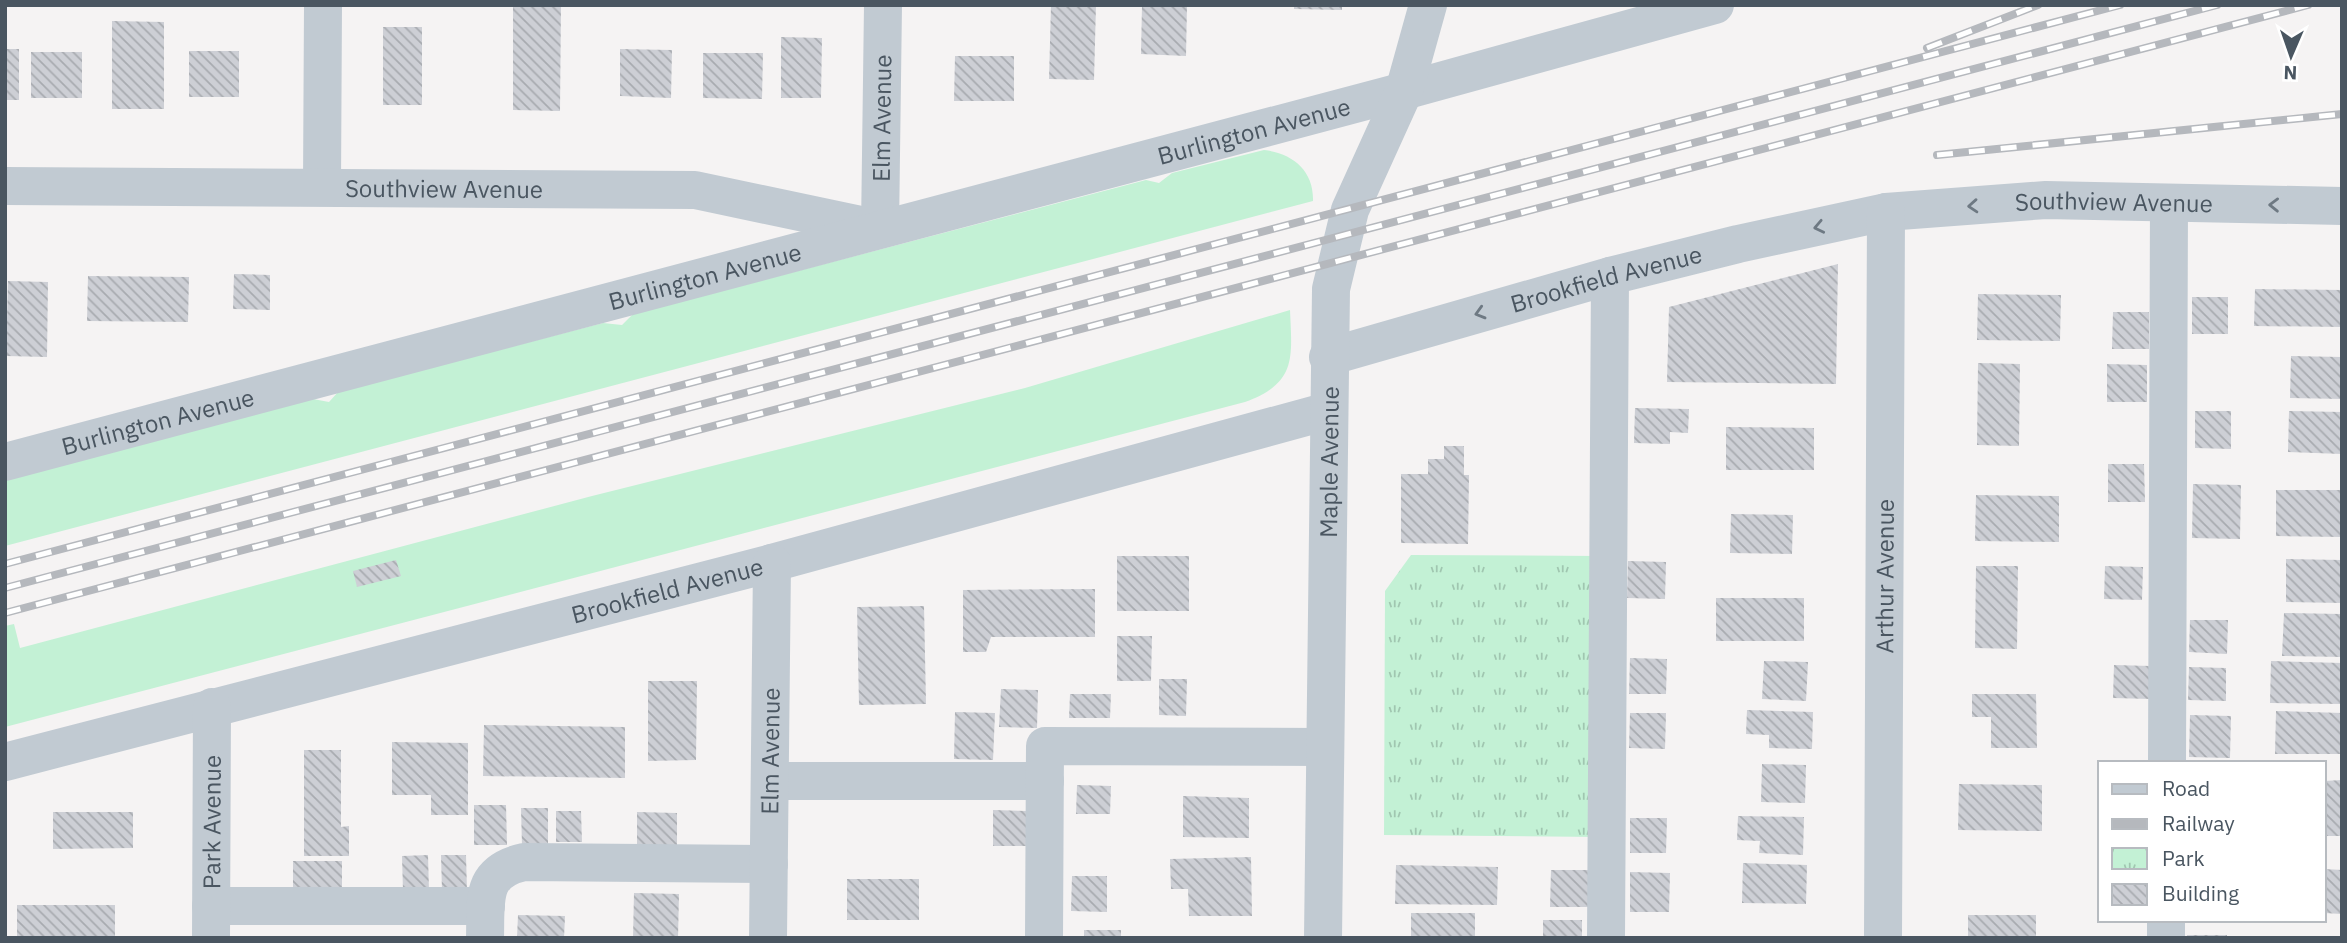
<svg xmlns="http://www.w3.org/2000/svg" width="2347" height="943" viewBox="0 0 2347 943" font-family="'IBM Plex Sans',sans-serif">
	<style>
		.grass { fill: #c3f1d5 }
		.park { fill: url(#park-tufts) }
		.building { fill: url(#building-back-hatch) }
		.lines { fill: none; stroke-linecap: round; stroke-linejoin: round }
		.minor { stroke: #c1cad2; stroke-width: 38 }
		.rail-casing { stroke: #b5b8bd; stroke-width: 8 }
		.rail { stroke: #fff; stroke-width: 5; stroke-dasharray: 16; stroke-linecap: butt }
		.oneway { stroke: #6e7983 }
		.labels { text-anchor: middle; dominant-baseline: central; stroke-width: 7; stroke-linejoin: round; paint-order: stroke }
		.street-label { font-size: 24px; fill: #4a5661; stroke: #fff }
	</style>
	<defs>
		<pattern id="park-tufts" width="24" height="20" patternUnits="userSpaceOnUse" patternTransform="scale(1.75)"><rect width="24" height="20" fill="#c3f1d5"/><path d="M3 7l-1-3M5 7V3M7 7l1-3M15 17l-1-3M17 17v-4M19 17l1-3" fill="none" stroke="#a0c6b0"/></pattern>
		<pattern id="building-back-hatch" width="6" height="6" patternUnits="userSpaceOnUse" patternTransform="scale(1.75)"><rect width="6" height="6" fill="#cdcfd5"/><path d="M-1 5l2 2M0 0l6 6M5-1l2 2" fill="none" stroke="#a8abb0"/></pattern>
	</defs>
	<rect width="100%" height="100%" fill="#f5f3f3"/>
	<!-- grass -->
	<path class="grass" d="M1264,150C1292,153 1314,170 1313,201L5,546V480L313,399L329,402L339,391L603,323L622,325L633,314L1146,180L1159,183L1172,173Z
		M1290,310C1292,358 1297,383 1245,402L5,727V626L14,624L20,648L592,496L1025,388Z"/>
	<!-- park -->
	<path class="park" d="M1411,555L1601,556L1600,837L1384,835L1385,591Z"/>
	<!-- building -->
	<path class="building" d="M513,5H561L560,111L513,110Z
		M1051,5H1096L1094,80L1049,79Z
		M1142,5H1187L1186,56L1141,54Z
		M1294,5H1342V10L1294,9Z
		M112,21L164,22V109H112Z
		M383,27H422V105H383Z
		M781,37L822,38L821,98H781Z
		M5,49H19V100H5Z
		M620,49L672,50L671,98L620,96Z
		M189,51H239V97H189Z
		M31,52H82V98H31Z
		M703,53H763L762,99L703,98Z
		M955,56H1014V101H954Z
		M1838,264L1836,384L1667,382L1669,307Z
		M234,274L270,275V310L233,309Z
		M88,276L189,277L188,322L87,321Z
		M8,281L48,282L47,357L6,356Z
		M2255,289L2342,290V327L2254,326Z
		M1978,294L2061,295L2060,341L1977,340Z
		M2192,297H2228V334H2192Z
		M2113,312H2149V349H2112Z
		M2291,356L2342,357V399L2290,398Z
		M1978,363L2020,364L2019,446L1977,445Z
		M2107,364L2147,365V402H2107Z
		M1635,408L1689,409L1688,433L1670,432V444L1634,443Z
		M2195,411H2231V449L2195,448Z
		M2289,411L2342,412V454L2288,452Z
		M1726,427L1814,428V470H1726Z
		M1444,446H1464V475H1469L1468,544L1401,543V474H1428V459H1444Z
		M2108,464H2144L2145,502H2108Z
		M2193,484L2241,485L2240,539L2192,538Z
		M2276,490H2342V537L2276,536Z
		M1976,495L2059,496V542L1975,541Z
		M1731,514L1793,515L1792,554L1730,553Z
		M1117,556H1189V611H1117Z
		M2286,559L2342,560V603L2286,602Z
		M396,560L401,576L357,587L353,571Z
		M1628,561L1666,562L1665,599L1627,598Z
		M1976,566H2018L2017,649L1975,648Z
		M2105,566L2143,567L2142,600L2104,599Z
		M1095,589V637H991L986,652H963V590Z
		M1716,598H1804V641H1716Z
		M924,606L926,704L859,705L857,607Z
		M2284,613L2342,614V657L2282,656Z
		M2190,620H2228L2227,654L2189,652Z
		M1117,636H1152L1151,681H1117Z
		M1630,658L1667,659L1666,694H1629Z
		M1764,661L1808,662L1806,701L1762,699Z
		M2271,661L2342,663V704L2270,703Z
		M2114,665L2151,666V699L2113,698Z
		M2189,667L2226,668V701L2188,700Z
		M1159,679H1187L1186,716L1159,715Z
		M648,681H697L696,760L648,761Z
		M1001,689L1038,690L1037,728L999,727Z
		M1070,694H1111L1110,718H1069Z
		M1972,694H2036L2037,748H1991V717H1972Z
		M1747,710L1813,712L1812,749L1769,748V735L1746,734Z
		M2276,711L2342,713V754H2275Z
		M955,712L995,713L993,760L954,759Z
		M1630,713H1666L1665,749L1629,748Z
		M2190,715L2231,716L2230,758L2189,757Z
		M484,725L625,727V778L483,776Z
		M392,742L468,743V815H431V795H392Z
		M304,750H341V827L349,826V856H304Z
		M1762,764L1806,765L1805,803L1761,802Z
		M2342,780V836H2324V781Z
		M1959,784L2042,785V831L1958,830Z
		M1077,785L1111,786L1110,814H1076Z
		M1183,796L1249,798V838L1183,837Z
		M474,805H506L507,845H474Z
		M521,808H548V845L522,846Z
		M993,810L1029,811V846H993Z
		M556,811H581L582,842H556Z
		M53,812H133V848L53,849Z
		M637,812L677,813V850L637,849Z
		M1738,816L1804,817L1803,855L1759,853L1760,841L1737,840Z
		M1630,818H1667L1666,853H1630Z
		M428,855L429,891H403L402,856Z
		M441,855H466L467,891H442Z
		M1251,857L1252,916H1189L1188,889H1171L1170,859Z
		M293,861H342V894H293Z
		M1743,863L1807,865L1806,904L1742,903Z
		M1396,865L1498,867L1497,905L1395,904Z
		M2324,869L2342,870V914L2324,913Z
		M1551,870H1588V907H1550Z
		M1630,872L1670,873L1669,912H1630Z
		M1072,876H1107V912L1071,911Z
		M847,879H919V920H847Z
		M634,893L679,894L678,938H633Z
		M17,905H115V938H17Z
		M1411,913H1475V938H1411Z
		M518,915L565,916L564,938H517Z
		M1968,915H2036V938H1968Z
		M1543,920H1582V938H1543Z
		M1084,930H1121V938H1084Z
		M2187,935H2227V938H2187Z"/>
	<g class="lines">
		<!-- minor -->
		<g class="minor">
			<path d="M322,185L323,5"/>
			<path id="s1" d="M5,186L695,190L880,229L883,5"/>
			<path id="s2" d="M1328,357L1610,276L1738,244L1886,212L2046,200L2342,206"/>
			<path id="s3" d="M5,462L1404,91L1715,5"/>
			<path id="s4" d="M5,762L772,563L1328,411"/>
			<path d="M2167,763L2169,203"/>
			<path d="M770,781H1045"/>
			<path d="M211,906H486"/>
			<path id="s5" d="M211,938L212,707"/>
			<path d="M485,938C486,899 480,872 524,862L769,864"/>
			<path id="s6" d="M768,938L772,563"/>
			<path d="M1044,938L1045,746L1325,747"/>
			<path id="s7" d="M1323,938L1331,289L1350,210L1404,91L1428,5"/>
			<path d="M1606,938L1610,276"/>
			<path id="s8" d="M1883,938L1886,212"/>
			<path d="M2166,938V920"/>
		</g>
		<defs>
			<path id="rail" d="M1927,48L2038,5
				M1937,155L2342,114
				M5,564L2120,5
				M5,588L2217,5
				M5,613L2308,5"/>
		</defs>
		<!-- rail casing -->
		<use href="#rail" class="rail-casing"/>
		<!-- rail -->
		<use href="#rail" class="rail"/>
	</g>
	<!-- one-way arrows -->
	<defs><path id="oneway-chevron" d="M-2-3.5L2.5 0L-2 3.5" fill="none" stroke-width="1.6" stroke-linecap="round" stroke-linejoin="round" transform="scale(1.75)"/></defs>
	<g class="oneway">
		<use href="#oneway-chevron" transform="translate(2274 205) rotate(-179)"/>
		<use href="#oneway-chevron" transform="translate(1973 206) rotate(176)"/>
		<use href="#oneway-chevron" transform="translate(1819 227) rotate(168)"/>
		<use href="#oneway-chevron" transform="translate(1480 313) rotate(164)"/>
	</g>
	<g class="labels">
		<!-- street labels -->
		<g class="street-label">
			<text stroke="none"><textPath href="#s1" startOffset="990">Elm Avenue</textPath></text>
			<text stroke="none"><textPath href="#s3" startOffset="1292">Burlington Avenue</textPath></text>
			<text stroke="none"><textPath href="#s1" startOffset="439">Southview Avenue</textPath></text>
			<text stroke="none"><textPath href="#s2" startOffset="805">Southview Avenue</textPath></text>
			<text stroke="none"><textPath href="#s3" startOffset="724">Burlington Avenue</textPath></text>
			<text stroke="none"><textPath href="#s2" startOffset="289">Brookfield Avenue</textPath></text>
			<text stroke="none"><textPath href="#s3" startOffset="158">Burlington Avenue</textPath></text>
			<text stroke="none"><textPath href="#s7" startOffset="476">Maple Avenue</textPath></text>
			<text stroke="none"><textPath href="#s8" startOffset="362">Arthur Avenue</textPath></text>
			<text stroke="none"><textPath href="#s4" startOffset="684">Brookfield Avenue</textPath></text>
			<text stroke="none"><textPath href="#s6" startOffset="187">Elm Avenue</textPath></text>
			<text stroke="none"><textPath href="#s5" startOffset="116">Park Avenue</textPath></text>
		</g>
	</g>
	<!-- border -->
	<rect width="2347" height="943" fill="none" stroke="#4a5661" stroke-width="14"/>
	<!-- legend -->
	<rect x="2098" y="761" width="228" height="161" fill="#ffffff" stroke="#b7bbc0" stroke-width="2"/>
	<rect x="2112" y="784" width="35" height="10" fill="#c1cad2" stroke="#b7bbc0" stroke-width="2"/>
	<text x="2162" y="796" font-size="21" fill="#4a5661">Road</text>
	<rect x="2112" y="819" width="35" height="10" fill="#b5b8bd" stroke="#b7bbc0" stroke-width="2"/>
	<text x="2162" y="831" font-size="21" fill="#4a5661">Railway</text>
	<rect x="2112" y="848" width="35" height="21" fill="url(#park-tufts)" stroke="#b7bbc0" stroke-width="2"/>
	<text x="2162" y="866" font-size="21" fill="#4a5661">Park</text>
	<rect x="2112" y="884" width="35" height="21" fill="url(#building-back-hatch)" stroke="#b7bbc0" stroke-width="2"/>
	<text x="2162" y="901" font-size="21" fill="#4a5661">Building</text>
	<!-- north arrow -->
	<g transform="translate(2291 56) rotate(182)" stroke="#ffffff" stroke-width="5" paint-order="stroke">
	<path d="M0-5L12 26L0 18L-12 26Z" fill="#4a5661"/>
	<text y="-10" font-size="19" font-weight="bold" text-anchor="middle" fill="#4a5661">N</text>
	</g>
</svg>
